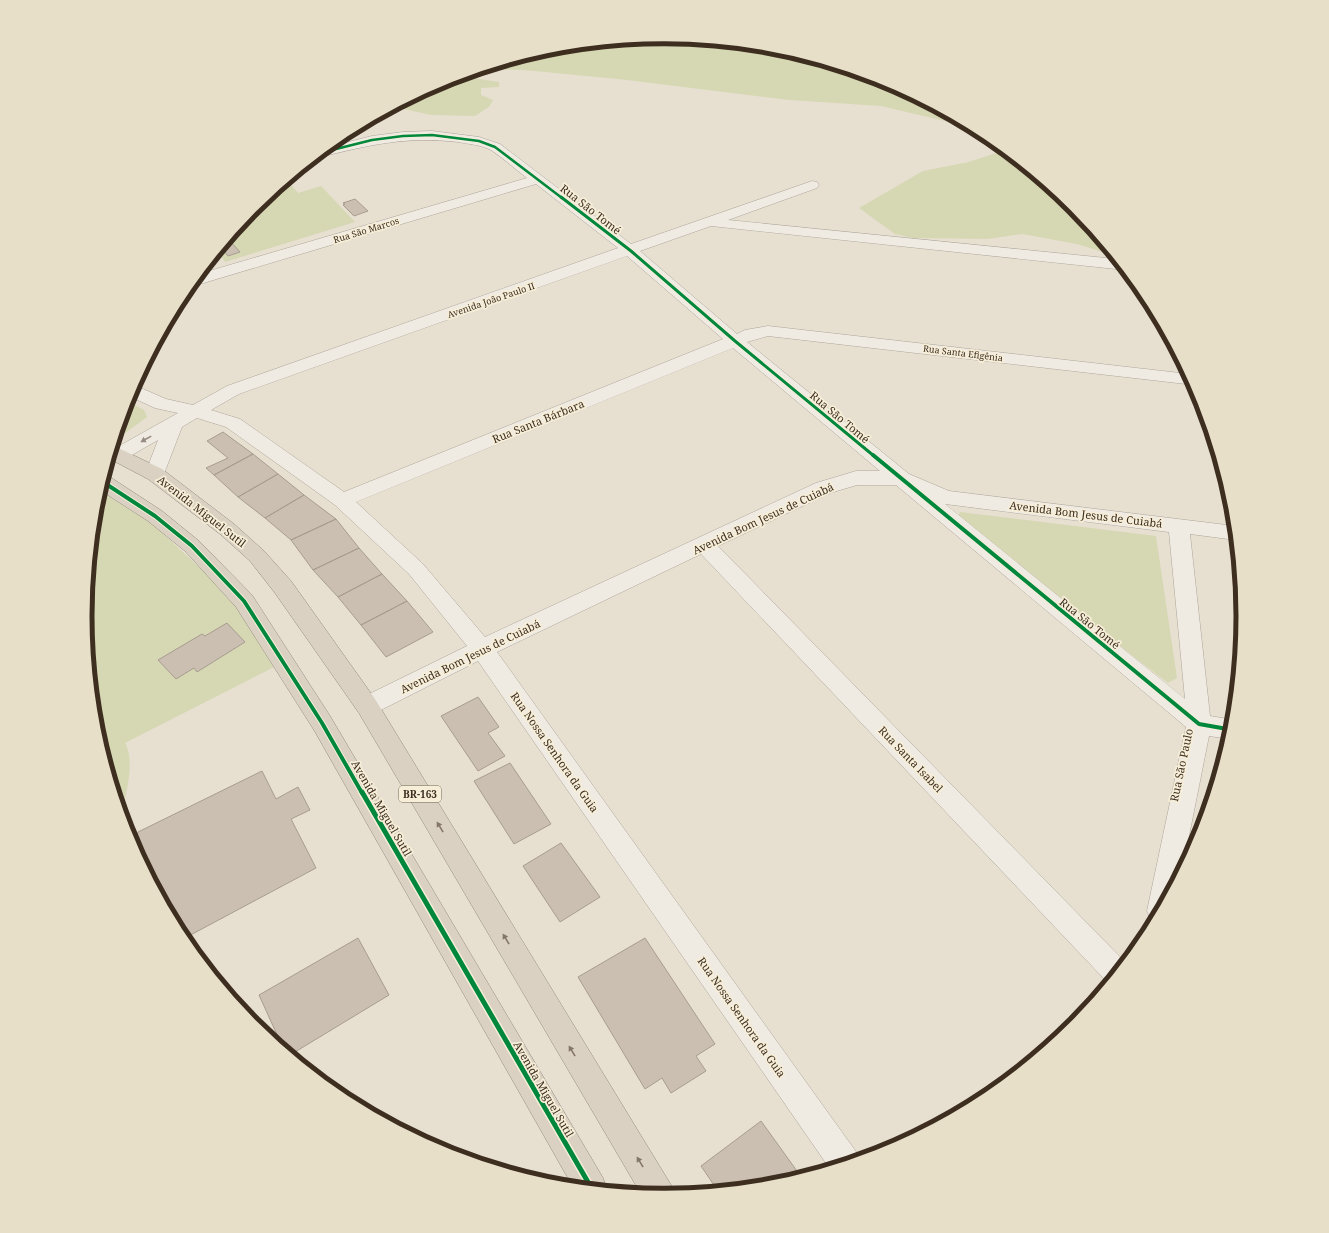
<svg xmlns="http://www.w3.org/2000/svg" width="1329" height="1233" viewBox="0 0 1329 1233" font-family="'Noto Serif',serif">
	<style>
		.green { fill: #d6d7b3 }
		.building { fill: #cbbfb2; stroke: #a89c90 }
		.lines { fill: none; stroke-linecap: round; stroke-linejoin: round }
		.minor-casing { stroke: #ada599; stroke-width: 1 }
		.highway-casing { stroke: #928b80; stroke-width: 1 }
		.minor { fill: #efebe3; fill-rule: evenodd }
		.highway { fill: #dad1c2; fill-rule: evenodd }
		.cycleway-far3-casing { stroke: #f7eed8; stroke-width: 4 }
		.cycleway-far2-casing { stroke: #f7eed8; stroke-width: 5 }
		.cycleway-far1-casing { stroke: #f7eed8; stroke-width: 6 }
		.cycleway-casing { stroke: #f7eed8; stroke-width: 8 }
		.cycleway-far3 { stroke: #00873e; stroke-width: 2.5 }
		.cycleway-far2 { stroke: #00873e; stroke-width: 3 }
		.cycleway-far1 { stroke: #00873e; stroke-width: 4 }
		.cycleway { stroke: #00873e; stroke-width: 5 }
		.oneway { fill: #968c82 }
		.oneway2 { fill: #847769 }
		.labels { text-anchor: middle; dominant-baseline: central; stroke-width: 3.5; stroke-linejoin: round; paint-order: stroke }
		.far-street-label { font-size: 9px; fill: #3d2e20; stroke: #f7eed8 }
		.shield { fill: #f7eed8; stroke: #756857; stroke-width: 1 }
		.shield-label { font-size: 10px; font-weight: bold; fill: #3d2e20 }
		.street-label { font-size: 11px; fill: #3d2e20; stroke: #f7eed8 }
		.rim { fill: none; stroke: #3d2e20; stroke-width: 5 }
	</style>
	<rect width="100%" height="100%" fill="#e7e0d1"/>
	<!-- green -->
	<path class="green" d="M665,37L778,48L886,81L988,136L966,126L881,106L789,100L627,80L524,70L482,69L552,48Z
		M465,74L466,77L499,82V87L481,88V95L493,100L489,107L475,116L431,115L395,107L443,81Z
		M1005,150L1074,207L1115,256L1077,244L1022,234L988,239L913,238L895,234L859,208L923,171L969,162Z
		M287,180L298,193L321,186L355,222L225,262L218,252L255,207Z
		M127,401L144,410L147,417L120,437L117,435Z
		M100,491L154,525L229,595L274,667L125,743C135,760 127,794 121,812L96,729L85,616L96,503Z
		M960,512L1156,536L1177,678L1168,683L956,521Z"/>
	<!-- building -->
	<path class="building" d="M355,199L368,211L354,216L343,205L345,204L343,203Z
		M230,241L240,252L228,256L221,248L225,243Z
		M223,432L253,454L214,475L206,468L228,458L207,441Z
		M253,454L278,474L238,497L214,475Z
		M278,474L304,495L265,518L238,497Z
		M304,495L336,519L291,540L265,518Z
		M336,519L359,548L313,570L291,540Z
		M359,548L382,574L338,597L313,570Z
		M382,574L407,601L361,625L338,597Z
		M407,601L433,632L386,657L361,625Z
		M227,623L245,642L197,672L194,668L176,679L158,660L202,634L205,636Z
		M478,697L499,727L488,733L505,756L478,771L441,716Z
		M510,763L551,824L514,844L474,781Z
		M262,771L276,799L298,787L310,810L291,819L316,868L183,939L134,848L138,832Z
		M561,843L600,897L560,922L523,866Z
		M358,938L389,995L290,1055L284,1050L259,995Z
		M645,938L715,1044L696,1056L706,1071L671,1093L662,1078L645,1089L578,977Z
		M761,1121L802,1178L777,1185L718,1191L701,1166Z"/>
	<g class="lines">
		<defs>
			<path id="minor" d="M432,131L479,137L500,144L631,244L812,181L817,182L819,185L817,188L728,220L1116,259L1123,266L1116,269L711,226L640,251L737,334L745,330L768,326L1189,374L1195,385L768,336L747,342L909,474L949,491L1235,526L1236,540L1190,534L1210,716L1234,720L1230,739L1209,736L1182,871L1155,921L1151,920L1147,911L1186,727L896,485H857L830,493L718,546L1126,963L1109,984L701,554L497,652L857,1153L860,1160L830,1169L478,661L375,713L367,716L359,713L355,706L359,699L467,646L409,574L335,505L226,427L197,418L182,427L162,479L155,481L148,479L145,474L158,440L125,459L118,461L110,458L112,450L178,413L155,408L129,396L134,385L166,399L193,405L227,386L618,248L536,184L200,284L191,285L199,274L527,178C515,169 503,158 491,150C481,145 469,144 458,142C406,136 370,145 320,157L316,156L328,147L372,136L403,132ZM627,256L723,339L344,492L240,419L211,410L239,394ZM733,348L880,471H856L816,483L485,637L423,564L356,502ZM945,504L1169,532L1185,699Z"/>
			<path id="highway" d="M114,446L162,469L234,524L264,551L291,581L375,699L671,1185L676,1195L664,1196L641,1194L359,713L275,593L250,561L220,534L148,479L110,459Z
				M105,476L110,477L162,511L199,541L252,595L330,716L603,1178L607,1190L573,1187L314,730L236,607L185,551L148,521L100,490Z"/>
		</defs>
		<!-- minor casing -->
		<use href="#minor" class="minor-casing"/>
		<!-- highway casing -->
		<use href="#highway" class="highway-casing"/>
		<!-- minor -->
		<use href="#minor" class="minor"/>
		<!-- highway -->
		<use href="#highway" class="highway"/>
		<defs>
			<path id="cycleway-far3" d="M320,153L372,140L403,136L432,135L479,141L495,147L562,198"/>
			<path id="cycleway-far2" d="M561,197L631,251L735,341L874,456"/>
			<path id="cycleway-far1" d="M873,455L1199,724L1233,730
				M103,482L155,516L192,546L244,601L322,723L362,793"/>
			<path id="cycleway" d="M362,792L592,1189"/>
		</defs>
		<!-- cycleway-far3 casing -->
		<use href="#cycleway-far3" class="cycleway-far3-casing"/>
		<!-- cycleway-far2 casing -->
		<use href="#cycleway-far2" class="cycleway-far2-casing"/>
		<!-- cycleway-far1 casing -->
		<use href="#cycleway-far1" class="cycleway-far1-casing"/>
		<!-- cycleway casing -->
		<use href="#cycleway" class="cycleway-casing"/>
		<!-- cycleway-far3 -->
		<use href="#cycleway-far3" class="cycleway-far3"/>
		<!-- cycleway-far2 -->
		<use href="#cycleway-far2" class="cycleway-far2"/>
		<!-- cycleway-far1 -->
		<use href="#cycleway-far1" class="cycleway-far1"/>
		<!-- cycleway -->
		<use href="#cycleway" class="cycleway"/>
	</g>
	<!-- one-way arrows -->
	<defs><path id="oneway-solid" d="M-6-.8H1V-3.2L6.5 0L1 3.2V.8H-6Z"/></defs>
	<use class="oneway" href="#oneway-solid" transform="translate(146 439) rotate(151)"/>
	<g class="oneway2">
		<use href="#oneway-solid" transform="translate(440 827) rotate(-121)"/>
		<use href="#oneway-solid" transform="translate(506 939) rotate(-121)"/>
		<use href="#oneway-solid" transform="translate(572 1051) rotate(-121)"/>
		<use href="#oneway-solid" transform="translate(640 1162) rotate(-121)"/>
	</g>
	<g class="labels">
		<!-- far-street labels -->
		<g class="far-street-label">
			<text transform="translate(366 230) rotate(-17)">Rua São Marcos</text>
			<text transform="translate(491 300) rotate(-19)">Avenida João Paulo II</text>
			<text transform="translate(963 353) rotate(7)">Rua Santa Efigênia</text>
		</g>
		<!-- shield labels -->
		<rect class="shield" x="399" y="786" width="42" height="16" rx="3"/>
		<g class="shield-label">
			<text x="420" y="794">BR-163</text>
		</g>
		<!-- street labels -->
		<g class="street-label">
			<text transform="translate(591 209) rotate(38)">Rua São Tomé</text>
			<text transform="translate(840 417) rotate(40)">Rua São Tomé</text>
			<text transform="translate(538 421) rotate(-22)">Rua Santa Bárbara</text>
			<text transform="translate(202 511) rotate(38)">Avenida Miguel Sutil</text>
			<text transform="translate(1086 514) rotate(7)">Avenida Bom Jesus de Cuiabá</text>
			<text transform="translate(763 518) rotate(-25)">Avenida Bom Jesus de Cuiabá</text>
			<text transform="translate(1090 623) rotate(39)">Rua São Tomé</text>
			<text transform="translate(470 656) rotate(-26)">Avenida Bom Jesus de Cuiabá</text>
			<text transform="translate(555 752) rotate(55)">Rua Nossa Senhora da Guia</text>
			<text transform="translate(911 759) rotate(46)">Rua Santa Isabel</text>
			<text transform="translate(1181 765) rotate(-78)">Rua São Paulo</text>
			<text transform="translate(382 808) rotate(60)">Avenida Miguel Sutil</text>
			<text transform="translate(742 1017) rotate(55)">Rua Nossa Senhora da Guia</text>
			<text transform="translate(544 1089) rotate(60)">Avenida Miguel Sutil</text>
		</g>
	</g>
	<!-- crop -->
	<path d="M0 0H1329V1233H0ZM92 616a572 572 0 1 1 1144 0a572 572 0 1 1-1144 0Z" fill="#e8dfc9" fill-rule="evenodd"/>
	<path class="rim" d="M92 616a572 572 0 1 1 1144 0a572 572 0 1 1-1144 0Z"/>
</svg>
